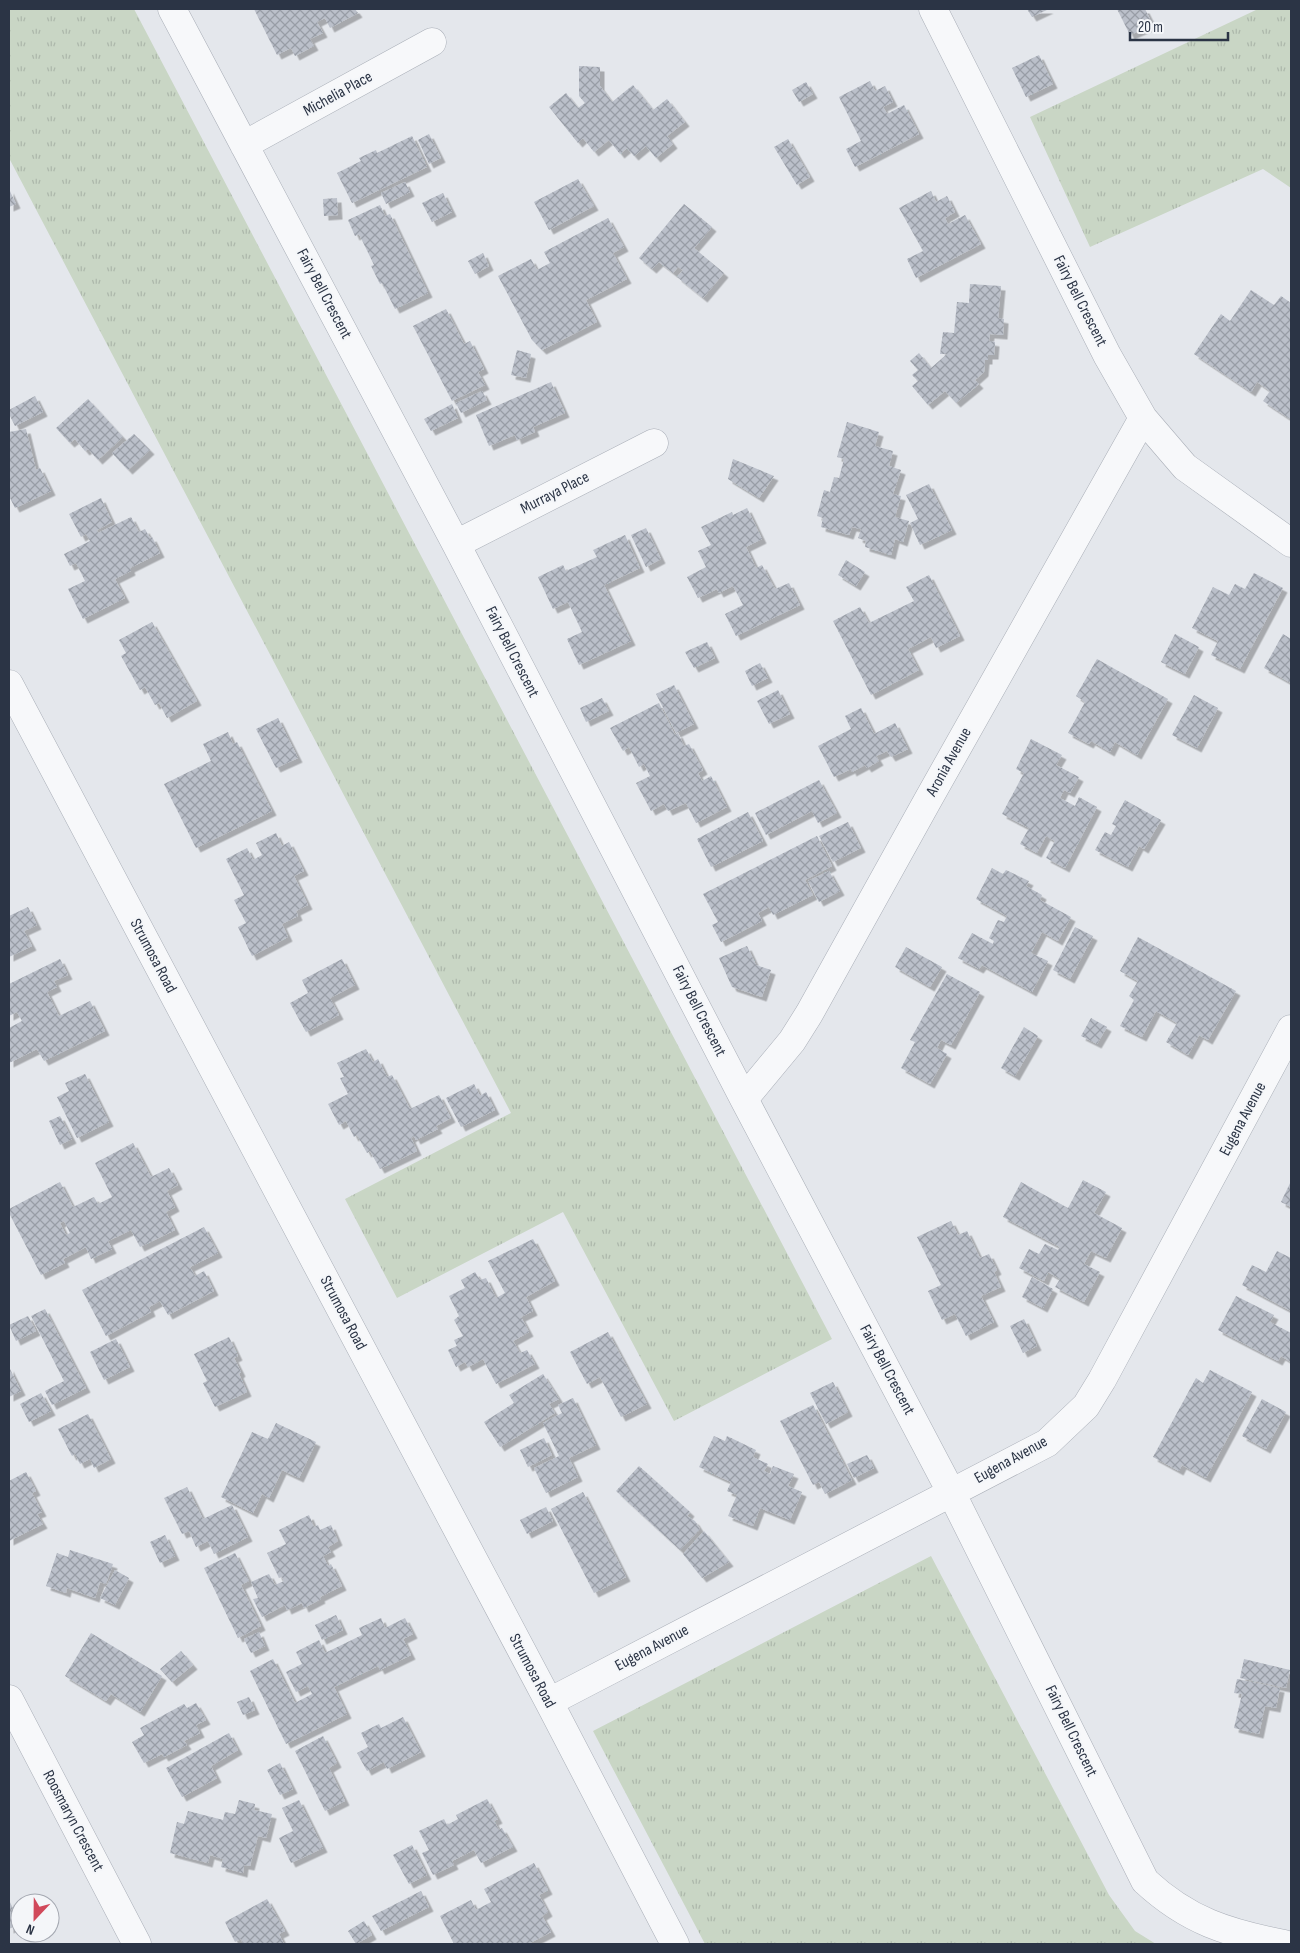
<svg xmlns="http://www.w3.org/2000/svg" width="1300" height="1953" viewBox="0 0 1300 1953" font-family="'Sofia Sans Condensed',sans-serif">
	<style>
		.grass { fill: url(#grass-tufts) }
		.building { fill: url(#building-cross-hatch); fill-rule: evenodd; filter: url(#shadow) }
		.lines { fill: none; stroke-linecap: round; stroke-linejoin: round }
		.minor-casing { stroke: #a9aeb7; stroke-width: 29 }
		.minor { stroke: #f7f8fa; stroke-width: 28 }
		.labels { text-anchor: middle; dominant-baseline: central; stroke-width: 4; stroke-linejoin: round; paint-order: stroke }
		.street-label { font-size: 16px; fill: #2b3445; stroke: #f4f6f9 }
	</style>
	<defs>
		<pattern id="grass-tufts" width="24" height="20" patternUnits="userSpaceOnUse" patternTransform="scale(1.25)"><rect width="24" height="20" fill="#c9d6c5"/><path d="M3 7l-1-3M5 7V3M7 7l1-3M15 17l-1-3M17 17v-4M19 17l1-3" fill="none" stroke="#adb8ab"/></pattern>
		<pattern id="building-cross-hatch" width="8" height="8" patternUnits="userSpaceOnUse" patternTransform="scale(1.25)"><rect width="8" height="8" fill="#bbc0ca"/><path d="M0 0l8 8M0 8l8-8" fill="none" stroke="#989da6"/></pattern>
		<filter id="shadow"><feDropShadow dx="4.5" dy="4.5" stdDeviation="0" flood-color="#0004"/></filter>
	</defs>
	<rect width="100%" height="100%" fill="#e4e7ec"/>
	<!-- grass -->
	<path class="grass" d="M9,9H134L832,1339L674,1421L563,1212L397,1298L345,1199L511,1113L9,158Z
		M1258,9H1291V188L1263,169L1090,247L1030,117Z
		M931,1556L1109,1895L1135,1931L1156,1944H705L593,1731Z"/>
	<!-- building -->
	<path class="building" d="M254,9H355L358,13L330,28L325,18L317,22L323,33L310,39L314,46L295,56L291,48L277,55Z
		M1027,9H1049L1032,17Z
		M1117,9H1145L1153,25L1130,35Z
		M1039,55L1053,84L1026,97L1012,68Z
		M579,66L600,67V86L612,102L633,85L653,110L667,99L685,122L667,136L673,144L656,158L646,146L634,156L627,148L620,154L609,140L594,152L583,138L578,143L549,107L566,93L578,108L585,103L579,96Z
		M870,81L875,91L885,86L893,102L883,107L887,114L904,105L919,134L855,167L846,149L861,141L839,97Z
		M806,82L813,94L799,102L792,90Z
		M429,134L441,158L429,164L418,140Z
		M412,136L427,167L352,203L337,173L361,161L359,158L376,150L377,153Z
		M788,139L810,177L797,185L774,147Z
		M578,179L594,206L549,230L534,202Z
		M405,182L410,192L386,204L381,193Z
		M9,189L16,204L9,207Z
		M931,191L936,202L947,196L955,212L945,218L948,224L965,215L981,244L916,278L907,259L923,251L899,208Z
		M443,193L452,212L432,222L422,203Z
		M337,198L338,215L324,216L323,199Z
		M684,204L712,227L694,248L724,273L703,298L677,277L683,270L678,267L673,273L659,262L652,269L639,258Z
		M380,205L385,216L390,214L428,293L395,309L382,283L380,284L371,266L374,265L359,234L355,236L348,220Z
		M608,218L624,247L613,253L627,279L586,300L597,322L542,350L532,340L498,276L531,259L537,270L550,263L544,252Z
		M483,253L489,266L475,274L468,261Z
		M970,284L1001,286L998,318L1004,319L1003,335L990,334L989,341L995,342L994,355H988V360H985L984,372L975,380L979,384L956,403L945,391L928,405L912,386L918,381L912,375L918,370L910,361L919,353L931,368L947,354H940L943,332L954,333L957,302L969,303Z
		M1251,290L1274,305L1281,296L1291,303L1290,419L1263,401L1270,391L1257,382L1251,392L1194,354L1221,314L1230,321Z
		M446,309L464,344L470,341L484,369L478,372L485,385L452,401L413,326Z
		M517,350L531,354L526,378L511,375Z
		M551,382L565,413L533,427L535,432L517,440L515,435L489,446L476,415Z
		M482,391L487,400L461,413L456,403Z
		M35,396L43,412L15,426L9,414V410Z
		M88,399L123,437L98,460L88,449L85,451L75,439L70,443L56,428Z
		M452,404L458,418L431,431L424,419Z
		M847,422L879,432L875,446L893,451L889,466L901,470L893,494L901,496L895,517L909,521L903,542L895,539L891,555L865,547L866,541L858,538L861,529L852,527L849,535L821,527L823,518L817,516L824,490L830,492L834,477L839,478L844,459L837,457Z
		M26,429L36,470L40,468L51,491L15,508L9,496V432Z
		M134,434L150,450L128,470L112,453Z
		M733,459L774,476L759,498L728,479Z
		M929,484L952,530L920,545L910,523L918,519L906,495Z
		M101,498L112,522L97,530L98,533L131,517L139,532L145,529L150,538L152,537L160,553L130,568L131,571L115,579L125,598L83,619L68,589L85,581L76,563L70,566L64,554L90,541L86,534L81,537L69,514Z
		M747,508L762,539L746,547L756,568L762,565L775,589L789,583L800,605L736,636L725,614L743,605L733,586L719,593L717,589L698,598L687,577L706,567L698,551L711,545L701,527L732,512L733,515Z
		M646,528L661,559L646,567L631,535Z
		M625,535L640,568L604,585L631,641L579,665L567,639L582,632L568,602L553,609L538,577L563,565L566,571L597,557L593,550Z
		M846,560L865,572L856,586L838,575Z
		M1254,573L1283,588L1240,669L1211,655L1218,641L1192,628L1213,587L1229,595L1235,584L1245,589Z
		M929,575L960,636L936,648L931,637L908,649L919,670L871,695L833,621L860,607L869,623L914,601L906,587Z
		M152,622L197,701L167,718L159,703L155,705L145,687L140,690L121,656L126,653L119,640Z
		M1175,634L1199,647L1185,674L1161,662Z
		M1283,634L1291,639V683L1264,668Z
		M707,642L715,658L694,668L685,652Z
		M1097,659L1168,699L1137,755L1115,742L1110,752L1091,741L1089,744L1068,733L1085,702L1076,696Z
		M760,663L768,678L752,686L745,671Z
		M674,685L694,724L676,733L656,694Z
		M778,690L790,714L769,724L757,701Z
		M1194,695L1218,708L1197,748L1172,735Z
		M602,698L609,711L586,722L580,708Z
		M659,703L675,735L678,733L684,746L689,744L703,770L698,773L702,781L711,776L727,807L696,823L686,803L668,811L664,804L651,811L636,783L650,776L644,764L639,767L629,747L623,751L610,728Z
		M861,708L874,734L895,723L908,749L891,757L887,751L876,756L879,761L867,768L865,765L852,772L851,769L834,777L818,746L851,729L845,716Z
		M278,718L298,758L276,768L256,729Z
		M228,732L233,744L237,742L272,811L196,848L164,784L211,761L203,744Z
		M1031,739L1062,755L1056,765L1079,777L1070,793L1064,790L1060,798L1075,806L1079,797L1097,807L1065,868L1046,858L1055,841L1046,836L1037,853L1020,844L1029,828L1002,814L1024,773L1016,769Z
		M819,780L837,813L818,823L812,811L766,835L755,813Z
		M1125,800L1161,820L1144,849L1139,846L1128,867L1095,850L1105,832L1111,835L1116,826L1112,824Z
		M748,812L763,841L711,867L697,839Z
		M848,822L861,848L833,862L819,836Z
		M276,833L282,846L289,842L304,871L294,876L308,905L296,911L298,916L282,924L288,937L252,956L238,927L246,923L234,900L244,895L226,859L247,848L253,860L262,855L256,843Z
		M817,836L832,866L805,880L813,895L773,915L769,907L758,913L762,921L721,942L712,925L718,922L703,894Z
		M992,868L1003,874L1006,870L1029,881L1026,886L1042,895L1040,900L1071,917L1058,941L1042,932L1031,953L1048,961L1032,992L982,965L979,969L958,958L972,933L993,944L994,941L989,938L998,920L1004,922L1007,916L976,899Z
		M829,871L840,891L819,902L808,881Z
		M28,907L37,925L24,931L32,946L9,957V916Z
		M1075,927L1093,936L1070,979L1053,970Z
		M1138,937L1236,991L1208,1040L1199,1035L1188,1055L1166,1042L1177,1023L1156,1011L1142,1037L1120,1026L1134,1000L1129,996L1138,981L1120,971Z
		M747,946L756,965L771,970L762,997L732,987L719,958Z
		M906,947L942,967L930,987L895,967Z
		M60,959L68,975L54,981L57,987L47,992L59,1016L90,1001L105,1031L44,1061L37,1049L9,1063V1028L22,1021L17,1012L9,1016V984Z
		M342,959L355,985L330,998L339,1015L306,1032L290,1003L308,993L302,980Z
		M947,974L980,992L951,1045L941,1040L937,1048L947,1054L930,1084L901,1068L915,1042L910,1040Z
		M1091,1018L1107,1027L1097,1044L1081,1036Z
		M1024,1027L1038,1036L1015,1076L1001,1068Z
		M366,1049L373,1062L378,1059L387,1077L392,1075L410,1109L439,1095L451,1118L436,1126L438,1129L416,1140L414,1136L411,1138L417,1151L380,1169L370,1151L367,1153L357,1135L354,1137L346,1121L339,1125L328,1104L348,1094L340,1078L344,1077L337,1063Z
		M85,1074L109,1122L77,1138L57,1097L69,1091L65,1083Z
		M474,1084L480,1096L486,1092L495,1110L461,1127L446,1098Z
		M60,1116L72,1139L60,1145L49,1121Z
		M133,1143L151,1177L169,1168L178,1185L167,1191L175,1207L166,1212L175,1230L140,1247L131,1230L108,1241L112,1249L91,1259L86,1247L63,1259L65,1263L41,1275L9,1213V1209L60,1182L73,1207L94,1197L98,1204L112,1197L95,1163ZM64,1221L70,1233L66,1235L60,1223Z
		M1083,1180L1106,1192L1094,1213L1122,1228L1106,1258L1091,1251L1084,1264L1100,1272L1084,1302L1055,1287L1060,1279L1048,1272L1044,1281L1019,1268L1029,1249L1039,1254L1045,1244L1058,1250L1060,1247L1003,1217L1021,1182L1068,1208Z
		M1291,1181V1207L1281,1202Z
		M951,1221L958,1235L967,1231L980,1258L989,1254L997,1270L994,1272L1001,1287L981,1296L994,1322L966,1336L955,1314L942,1320L928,1291L941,1285L917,1237Z
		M204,1227L218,1253L190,1267L195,1276L204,1271L214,1291L168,1315L160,1301L149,1307L151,1312L106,1336L82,1290Z
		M533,1239L555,1281L526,1297L533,1311L521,1317L529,1332L513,1341L520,1353L527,1350L535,1364L496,1384L483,1359L468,1367L465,1362L456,1367L448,1350L457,1346L454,1340L463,1336L454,1320L459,1316L449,1296L465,1288L461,1280L475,1272L480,1280L486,1278L496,1298L505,1293L488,1261Z
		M1277,1251L1291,1258V1311L1242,1285L1252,1265L1266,1272Z
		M1032,1277L1053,1289L1043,1308L1022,1297Z
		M1236,1296L1274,1315L1270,1322L1291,1333V1362L1281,1356L1278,1361L1218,1330Z
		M45,1309L86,1388L52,1405L45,1391L64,1381L31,1316Z
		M28,1316L36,1331L16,1341L9,1325Z
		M1024,1319L1037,1346L1023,1353L1010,1326Z
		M608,1332L647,1404L621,1417L600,1377L587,1384L570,1352Z
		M229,1337L238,1356L234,1358L241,1372L239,1374L247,1392L215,1407L203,1383L207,1381L194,1354Z
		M116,1339L130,1367L104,1380L90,1352Z
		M9,1367L21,1391L9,1397Z
		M1210,1370L1252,1392L1206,1478L1182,1465L1179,1471L1153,1457L1196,1378L1203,1383Z
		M543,1374L559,1399L549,1404L555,1413L500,1447L484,1422L514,1403L509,1395Z
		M833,1382L848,1412L826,1424L810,1393Z
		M41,1393L51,1411L29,1422L20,1404Z
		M573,1398L596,1445L569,1458L578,1477L546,1493L534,1468L559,1456L543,1423L562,1413L558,1405Z
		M1262,1399L1286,1412L1266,1449L1242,1436Z
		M813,1405L852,1480L825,1494L819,1482L813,1485L780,1421Z
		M88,1414L111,1459L94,1468L90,1459L80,1464L75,1454L72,1456L58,1429Z
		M276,1423L316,1442L299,1478L282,1470L269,1498L262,1494L253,1513L221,1497L252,1432L268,1439Z
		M714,1436L725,1441L727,1436L756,1450L753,1457L768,1464L764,1471L770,1474L773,1466L794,1474L788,1486L802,1492L790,1520L760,1508L753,1526L728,1516L737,1495L727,1491L731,1482L699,1467Z
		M544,1438L552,1455L528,1467L520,1450Z
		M867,1455L874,1468L854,1478L847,1464Z
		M639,1466L690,1512L687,1516L695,1521L700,1529L680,1550L616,1491Z
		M26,1472L36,1491L32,1493L42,1512L37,1514L43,1524L9,1541V1481Z
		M187,1487L203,1519L232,1505L248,1537L214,1554L208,1541L196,1547L189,1531L182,1534L164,1498Z
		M583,1492L626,1577L594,1593L551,1509Z
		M546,1507L553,1521L527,1534L520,1520Z
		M309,1515L314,1527L318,1525L320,1530L331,1525L338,1541L328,1547L331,1552L323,1556L328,1566L331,1564L342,1586L320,1597L321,1599L304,1608L302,1603L287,1610L285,1605L262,1617L253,1599L258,1598L251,1582L269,1574L275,1585L284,1581L282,1577L279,1578L267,1553L286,1544L279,1530Z
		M704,1531L729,1562L702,1578L683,1554Z
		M165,1535L175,1556L160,1563L150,1542Z
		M70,1550L113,1564L106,1584L100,1582L95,1598L67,1588L66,1593L46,1586L57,1553L68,1557Z
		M235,1553L249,1581L241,1585L261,1626L238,1638L204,1568Z
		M115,1570L129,1578L115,1605L100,1598Z
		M336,1615L343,1630L322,1640L315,1625Z
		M381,1618L385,1628L405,1618L413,1634L403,1639L411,1655L380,1670L378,1666L334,1687L347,1714L286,1744L250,1671L273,1659L295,1703L312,1694L308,1686L296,1692L286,1672L302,1664L296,1652L319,1640L325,1653L362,1635L359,1628Z
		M259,1632L265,1646L251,1653L244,1639Z
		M91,1633L162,1676L140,1712L111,1694L106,1701L65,1676Z
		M181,1651L193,1665L172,1682L160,1669Z
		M1244,1659L1290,1670L1286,1688L1240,1678Z
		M1237,1679L1280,1688L1276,1708L1265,1706L1259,1734L1234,1728L1242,1694L1234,1693Z
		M249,1697L255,1710L243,1715L237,1702Z
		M196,1703L206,1720L196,1725L200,1733L184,1741L187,1745L164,1757L162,1754L144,1763L132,1742L144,1735L140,1728L184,1704L187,1708Z
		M403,1717L421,1752L387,1769L384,1762L367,1771L357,1753L368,1747L361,1733L379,1724L381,1728Z
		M229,1733L238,1750L211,1766L217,1778L182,1797L166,1768Z
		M323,1736L337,1763L329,1768L345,1801L325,1811L295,1751Z
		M280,1763L293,1789L280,1795L267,1770Z
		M487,1799L498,1819L494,1821L499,1830L502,1828L513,1847L481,1863L474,1850L452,1861L454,1865L433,1875L422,1853L429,1850L419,1831L444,1819L447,1825L458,1819L456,1815Z
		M239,1800L255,1804L254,1810L272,1814L266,1838L258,1836L250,1866L244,1865L243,1873L221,1867L223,1859L210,1855L208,1863L170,1853L177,1822L184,1824L188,1811L223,1820L225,1812L235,1814Z
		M299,1800L323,1848L291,1863L279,1838L293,1831L282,1808Z
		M412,1845L427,1875L409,1884L393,1855Z
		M534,1863L548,1890L539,1895L548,1912L542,1916L551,1932L528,1944H454L440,1916L471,1900L476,1910L491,1902L484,1889Z
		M421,1891L429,1907L381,1931L372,1916Z
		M267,1899L285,1931L279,1934L284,1944H243L241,1939L235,1942L225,1922Z
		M9,1900L20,1923L9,1929Z
		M364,1921L372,1935L356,1944L348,1931Z"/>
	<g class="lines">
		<defs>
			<path id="minor" d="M172,9L456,544L744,1099L951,1492L1145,1881C1188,1921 1228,1933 1284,1944
				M933,9L1107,355L1143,418L1185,467L1291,543
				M244,145L432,42
				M456,544L654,443
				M9,684L549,1702L675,1944
				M744,1099L792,1041L809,1014L929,798L1143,418
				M9,1699L137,1944
				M549,1702L1047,1443L1086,1406L1102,1380L1291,1029"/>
		</defs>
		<!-- minor casing -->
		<use href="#minor" class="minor-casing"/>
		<!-- minor -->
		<use href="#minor" class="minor"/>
	</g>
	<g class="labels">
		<!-- street labels -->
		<g class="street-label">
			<text transform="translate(338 94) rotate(-29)">Michelia Place</text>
			<text transform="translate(324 294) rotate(62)">Fairy Bell Crescent</text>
			<text transform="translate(1080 301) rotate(63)">Fairy Bell Crescent</text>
			<text transform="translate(555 493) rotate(-27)">Murraya Place</text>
			<text transform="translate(512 652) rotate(63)">Fairy Bell Crescent</text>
			<text transform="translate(949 762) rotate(-61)">Aronia Avenue</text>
			<text transform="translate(153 956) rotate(62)">Strumosa Road</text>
			<text transform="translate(699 1011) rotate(63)">Fairy Bell Crescent</text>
			<text transform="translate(1243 1119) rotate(-62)">Eugena Avenue</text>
			<text transform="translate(343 1313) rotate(62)">Strumosa Road</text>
			<text transform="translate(887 1370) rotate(62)">Fairy Bell Crescent</text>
			<text transform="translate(1011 1460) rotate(-29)">Eugena Avenue</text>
			<text transform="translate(652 1648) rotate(-28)">Eugena Avenue</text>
			<text transform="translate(532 1671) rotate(62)">Strumosa Road</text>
			<text transform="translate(1071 1731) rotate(64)">Fairy Bell Crescent</text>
			<text transform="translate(73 1821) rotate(62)">Roosmaryn Crescent</text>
		</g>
	</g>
	<!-- border -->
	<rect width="1300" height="1953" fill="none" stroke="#2b3445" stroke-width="20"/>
	<!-- north arrow -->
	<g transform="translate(35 1918) rotate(202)"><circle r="24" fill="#f4f6f9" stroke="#a4a8b1"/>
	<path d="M0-4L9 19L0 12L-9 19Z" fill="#d1495b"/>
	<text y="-8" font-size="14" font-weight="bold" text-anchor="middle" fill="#2b3445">N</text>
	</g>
	<!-- scale -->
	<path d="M1130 32v8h98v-8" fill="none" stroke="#2b3445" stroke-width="2.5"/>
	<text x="1138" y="32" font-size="15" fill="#2b3445" stroke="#f4f6f9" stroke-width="4" paint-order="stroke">20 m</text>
</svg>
